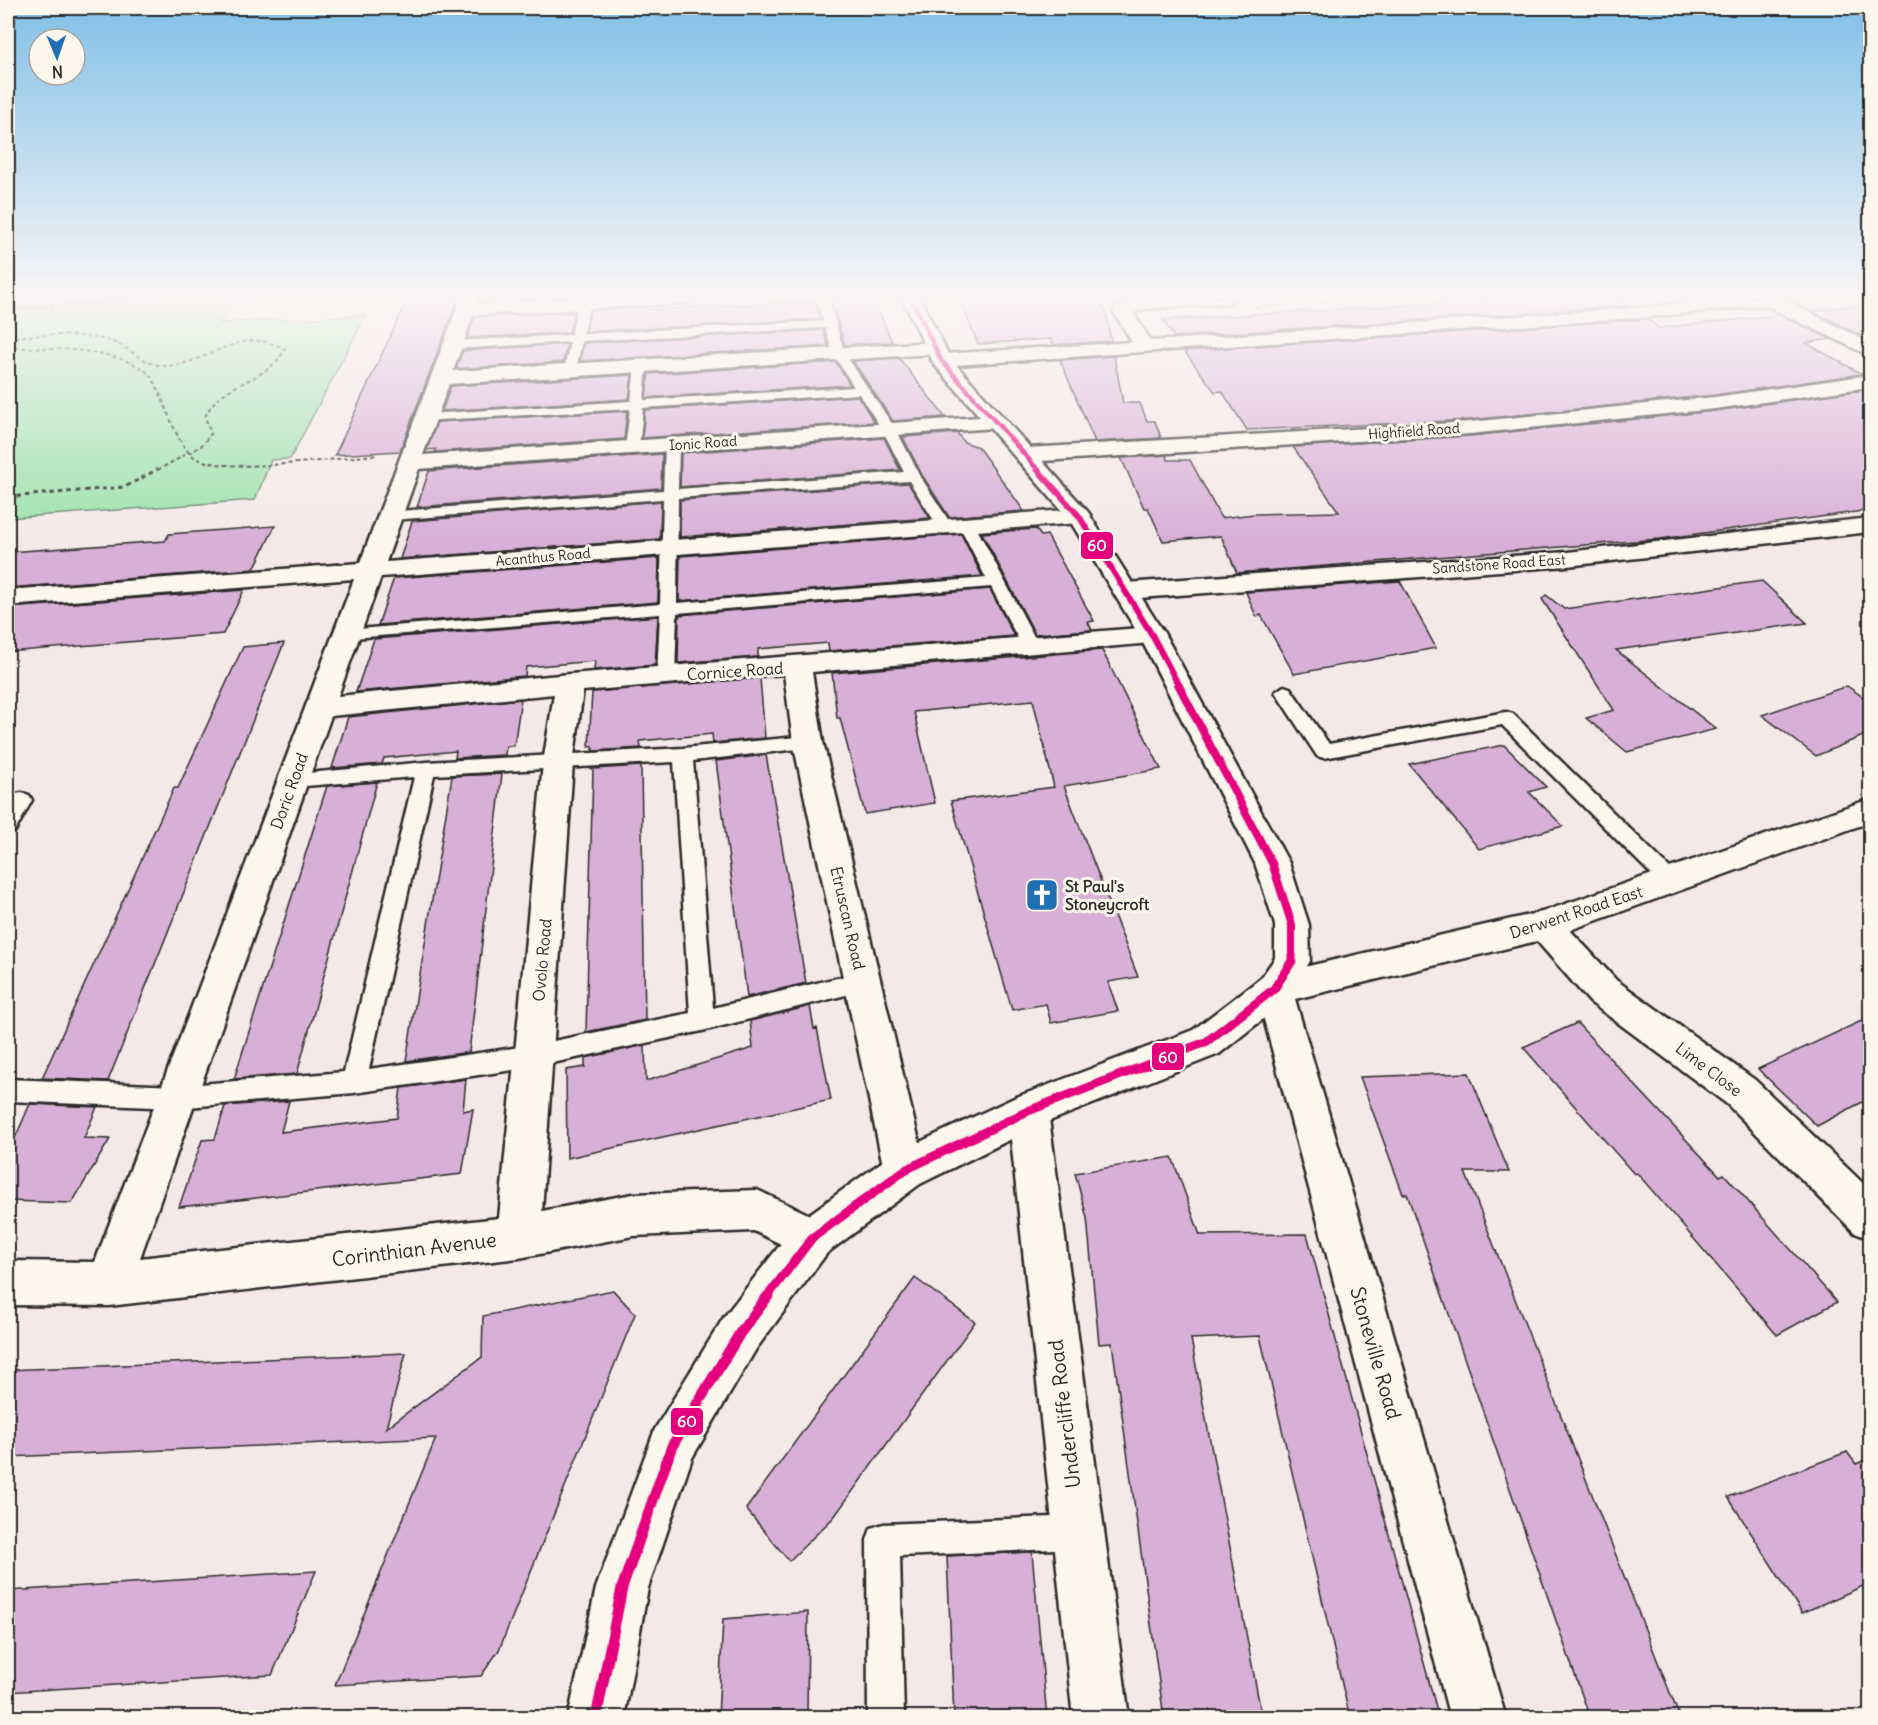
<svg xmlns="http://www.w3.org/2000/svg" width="1878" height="1725" viewBox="0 0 1878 1725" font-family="Delius,sans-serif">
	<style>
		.green { fill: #9ee2ae; stroke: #64866c; stroke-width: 1.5 }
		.building { fill: #d8afd6; stroke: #2b2b2b; stroke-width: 1.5 }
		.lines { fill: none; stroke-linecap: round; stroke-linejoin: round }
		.service-casing { stroke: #2b2b2b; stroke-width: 5 }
		.minor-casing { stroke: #2b2b2b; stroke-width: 5 }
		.tertiary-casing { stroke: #2b2b2b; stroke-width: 5 }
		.path-far1 { stroke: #2b2b2b; stroke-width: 2; stroke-dasharray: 4 3; stroke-linecap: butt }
		.path { stroke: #2b2b2b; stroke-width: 3; stroke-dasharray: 4.5 4; stroke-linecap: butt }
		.service { fill: #fbf7ec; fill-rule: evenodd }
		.minor { fill: #fbf7ec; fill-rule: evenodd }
		.tertiary { fill: #fbf7ec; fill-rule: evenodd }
		.bus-1-far4-casing { stroke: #fbf7ec; stroke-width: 8 }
		.bus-1-far3-casing { stroke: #fbf7ec; stroke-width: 10 }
		.bus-1-far2-casing { stroke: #fbf7ec; stroke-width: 12 }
		.bus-1-far1-casing { stroke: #fbf7ec; stroke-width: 14 }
		.bus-1-casing { stroke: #fbf7ec; stroke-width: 16 }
		.bus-1-far4 { stroke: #e5007d; stroke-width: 4.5 }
		.bus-1-far3 { stroke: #e5007d; stroke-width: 6 }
		.bus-1-far2 { stroke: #e5007d; stroke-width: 8 }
		.bus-1-far1 { stroke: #e5007d; stroke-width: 9 }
		.bus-1 { stroke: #e5007d; stroke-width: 11 }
		.labels { text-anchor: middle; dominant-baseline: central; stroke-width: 6; stroke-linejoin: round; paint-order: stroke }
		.far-street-label { font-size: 14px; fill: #2b2b2b; stroke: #fbf7ec }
		.street-label { font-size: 16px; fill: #2b2b2b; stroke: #fbf7ec }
		.poi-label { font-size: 16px; font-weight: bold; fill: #2b2b2b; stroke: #fbf7ec; text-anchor: start }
		.near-street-label { font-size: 20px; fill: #2b2b2b; stroke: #fbf7ec }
		.line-badge { stroke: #fbf7ec; stroke-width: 2 }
		.badge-label { font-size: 16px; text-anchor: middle; font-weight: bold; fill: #fff }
	</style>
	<rect width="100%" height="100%" fill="#f4e9e8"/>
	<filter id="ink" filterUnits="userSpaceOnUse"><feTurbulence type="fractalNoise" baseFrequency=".0167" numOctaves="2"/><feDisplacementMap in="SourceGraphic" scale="12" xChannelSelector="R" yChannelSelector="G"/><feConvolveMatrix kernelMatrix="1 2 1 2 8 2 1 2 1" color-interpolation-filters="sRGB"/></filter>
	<g filter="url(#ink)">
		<!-- green -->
		<path class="green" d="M182,298H237L219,323L366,315L290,459L271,460L255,500L8,518V310Z"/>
		<!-- building -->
		<path class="building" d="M408,298H458L400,451L335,455Z
			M873,298L892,342L845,345L831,300Z
			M959,298H1001L1003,302L1030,298H1096L1106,312L1111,341L1054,345L1051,339L978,344Z
			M1525,298H1615L1627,306L1174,337L1163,320Z
			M815,301L820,319L586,332L590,311L649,307V310Z
			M1867,304L1870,334L1860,335L1812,311Z
			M574,312L569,333L467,338L475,317Z
			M1780,315L1830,339L1806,343L1862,374L1715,395L1470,420L1247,430L1222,391L1215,392L1184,351L1647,319L1659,328Z
			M823,330L828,346L580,361L584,343Z
			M567,344L563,362L456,369L463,351Z
			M1114,356L1123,403H1140L1147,421H1155L1161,438L1095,442L1060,360Z
			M899,358L945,417L893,421L853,361Z
			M836,362L850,385L646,398L649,374Z
			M632,375L629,399L442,411L451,386Z
			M1870,389V510L1660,539L1237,573L1221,536L1163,541L1148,508H1144L1121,458L1166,455L1168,460H1190L1221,518L1254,514L1339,512L1293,447L1470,436L1715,411Z
			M858,396L874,422L642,438L645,410Z
			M627,411L624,439L435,452L436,449L427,450L437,422Z
			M957,433L964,442L978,447L1024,511L949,517L922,475L903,437Z
			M884,438L900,470L680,487L681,453Z
			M662,454L661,488L417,507L429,471Z
			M908,483L930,518L680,537V500Z
			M661,501L660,539L400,559L412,521Z
			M275,526L254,569L8,588V552L165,541L169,534Z
			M1036,529L1041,536L1047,535L1094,621L1088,622L1092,630L1035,634L982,533Z
			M961,534L982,576L679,601L680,556Z
			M659,558L658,602L378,625L394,578Z
			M1400,581L1436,648L1294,674L1261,615L1256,616L1246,592Z
			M1762,581L1807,623L1616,650L1716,729L1627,752L1586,718L1614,710L1542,599L1546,595L1564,609Z
			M990,589L1014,636L829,651L828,643L758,649V657L678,663L679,615Z
			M244,590L223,634L8,652V608Z
			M658,616L655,665L594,670L595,661L526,667L525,676L356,692L374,639Z
			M284,643L108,1081L42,1078L174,788H178L243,647Z
			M1102,650L1161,769L1064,786L1138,977L1108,982L1118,1011L1051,1023L1046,1004L1012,1010L951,801L1054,787L1033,700L914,712L935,803L865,814L840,718H837L832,673Z
			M760,678L765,738L713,743L712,734L640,741L641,748L593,751V746L589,747L592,692Z
			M1847,686L1870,702V733L1816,756L1762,715Z
			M521,699L514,746H506L505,755L455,758L456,751L384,758L382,764L332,768L348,717Z
			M1504,745L1546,787L1529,792L1563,826L1479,849L1409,764Z
			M766,755L806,983L747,997L716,761Z
			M641,766L645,1020L586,1032L593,769Z
			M502,774L469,1052L406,1061L452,776Z
			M377,782L297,1074L234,1079L327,786Z
			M810,1006L814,1029L817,1028L831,1100L567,1158L566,1070L585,1067V1058L645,1045L646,1081L753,1048L750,1021Z
			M1870,1017V1098L1817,1126L1758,1069Z
			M1577,1023L1720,1176L1724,1174L1837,1302L1777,1335L1637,1173L1634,1174L1523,1047Z
			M1469,1073L1509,1172H1465L1680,1718H1590L1407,1194H1403L1360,1077Z
			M466,1079L463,1111L473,1109L462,1174L179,1207L202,1140L215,1139L225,1106L289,1101L281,1132L397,1118L401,1088Z
			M30,1104L97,1107L84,1138L110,1139L72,1203L8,1201V1135L16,1136Z
			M1172,1157L1200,1235L1307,1234L1439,1718H1350L1260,1336L1191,1339L1262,1718H1164L1112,1343L1099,1344L1087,1218L1075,1173Z
			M915,1278L975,1322L834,1517L789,1561L746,1509Z
			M613,1290L635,1314L499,1650L481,1676L335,1685L436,1438L8,1457V1370L406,1353L386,1428L482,1357L483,1316Z
			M1847,1452L1856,1464L1870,1458V1583L1802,1613L1728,1497Z
			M1032,1552L1047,1718H954L947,1556Z
			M316,1571L272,1675L8,1692V1591Z
			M808,1612L807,1718H718L723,1619Z"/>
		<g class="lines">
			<defs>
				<path id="service" d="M579,298H591L583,334L823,321L816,298H828L845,354L897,431L920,476L953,527L945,532L940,530L909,481L678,498L677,603L986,578L959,525L967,520L975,525L1039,646L1036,650H1024L991,587L677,613L675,676L666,682L657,676L660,614L340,639L337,635L346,630L660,604L663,499L392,520L387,518L384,515L387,512L663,490L665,446L672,442L679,446L678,489L904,472L883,431L859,394L643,408L639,448L632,452L625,448L630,409L422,421V415L427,414L631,401L635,366L641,362L647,366L644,400L854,387L833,354L825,328L582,341L576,370L570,374L564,370L570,342L453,349L447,345L453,341L571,335Z
					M1284,686L1290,688L1329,744L1506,712L1513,714L1683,881L1680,887L1672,889L1664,887L1502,725L1324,758L1317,756L1275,692Z
					M808,736L815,737L817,742L815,747L693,761L713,1008L862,972L870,975L874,982L870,989L702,1031L534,1067L354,1093L176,1108L8,1101V1079L176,1086L344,1072L414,777L293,787L286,785L283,780L286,775L426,762L683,748ZM674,762L690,1013L534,1045L369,1069L434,775Z
					M22,793L29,795L32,800L15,831L8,833V795Z
					M1078,1516L1089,1521L1094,1532L1089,1543L1078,1548L900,1556L904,1718H868L867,1540L871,1528L883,1524Z"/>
				<path id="minor" d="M461,298H479L477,304L580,298H697L688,303L473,315L453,371L934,342L944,348L934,354L449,384L423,455L995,416L1002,418L1006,422L1002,426L995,428L419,469L386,562L1079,509L1087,511L1091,516L1087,521L1079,523L381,577L338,696L570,674L1152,627L1162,629L1165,635L1162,641L1152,643L812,672L823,742L926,1170L920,1184L905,1189L890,1184L884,1170L793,742L784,674L583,691L573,763L542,1211L633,1194L757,1190L827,1223L834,1238L827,1253L812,1259L754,1231L633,1236L519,1258L109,1306L8,1305V1261L95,1262L354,579L8,606V590L360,563ZM554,694L543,763L499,1218L140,1258L331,716Z
					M1144,298H1236L1227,303L1144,309L1133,313L1151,341L1649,307L1724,298H1781L1870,343V356L1765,305L1649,317L941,366L931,360L941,354L1132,342L1113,311L1116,307Z
					M1870,375V387L1715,409L1470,434L1027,462L1019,460L1016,455L1019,450L1027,448L1470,422L1715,397Z
					M1870,518V532L1567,566L1126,599L1117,596L1113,591L1117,586L1126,583L1567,552Z
					M1870,799V822L1570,930L1616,980L1755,1080L1870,1190V1239L1855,1233L1727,1104L1590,1002L1537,941L1295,999L1506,1718H1450L1256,989L1261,978L1274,974L1542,912Z
					M1028,1093L1042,1098L1048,1111L1129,1718H1073L1008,1111L1014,1098Z"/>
				<path id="tertiary" d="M902,298H920L950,358L1087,511L1165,635L1289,863L1309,925L1310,961L1287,1000L1219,1054L1042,1124L920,1184L827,1253L756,1349L692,1458L648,1588L624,1718H568L596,1588L655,1429L724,1317L797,1223L890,1156L1014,1098L1193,1030L1261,978L1275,958V925L1255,863L1139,635L1069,519L934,364Z"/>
			</defs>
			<!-- service casing -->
			<use href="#service" class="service-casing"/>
			<!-- minor casing -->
			<use href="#minor" class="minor-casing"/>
			<!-- tertiary casing -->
			<use href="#tertiary" class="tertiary-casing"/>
			<!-- path-far1 -->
			<path class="path-far1" d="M1255,307L1374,298
				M8,308L149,298
				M8,338C36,334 87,333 113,342C132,349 147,367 167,366C211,364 239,324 285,349C268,384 220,380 205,417L211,434L201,446L156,471
				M8,347C50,350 105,346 143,369C165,382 171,450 200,460C240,474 333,458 378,455"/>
			<!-- path -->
			<path class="path" d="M8,497L125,487L158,469"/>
			<!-- service -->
			<use href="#service" class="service"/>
			<!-- minor -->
			<use href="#minor" class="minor"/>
			<!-- tertiary -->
			<use href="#tertiary" class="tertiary"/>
			<defs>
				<path id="bus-1-far4" d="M911,298L941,360L1039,471"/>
				<path id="bus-1-far3" d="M1037,469L1079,516L1152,635L1179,686"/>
				<path id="bus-1-far2" d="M1178,684L1272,863L1292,925V957"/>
				<path id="bus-1-far1" d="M767,1297L812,1238L905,1170L1028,1111L1206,1042L1274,989L1292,961V955"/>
				<path id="bus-1" d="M596,1718L622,1588L672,1446L740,1333L768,1296"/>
			</defs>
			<!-- bus-1-far4 casing -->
			<use href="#bus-1-far4" class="bus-1-far4-casing"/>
			<!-- bus-1-far3 casing -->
			<use href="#bus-1-far3" class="bus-1-far3-casing"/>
			<!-- bus-1-far2 casing -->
			<use href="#bus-1-far2" class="bus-1-far2-casing"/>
			<!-- bus-1-far1 casing -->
			<use href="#bus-1-far1" class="bus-1-far1-casing"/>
			<!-- bus-1 casing -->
			<use href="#bus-1" class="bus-1-casing"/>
			<!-- bus-1-far4 -->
			<use href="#bus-1-far4" class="bus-1-far4"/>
			<!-- bus-1-far3 -->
			<use href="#bus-1-far3" class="bus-1-far3"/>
			<!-- bus-1-far2 -->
			<use href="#bus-1-far2" class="bus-1-far2"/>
			<!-- bus-1-far1 -->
			<use href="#bus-1-far1" class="bus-1-far1"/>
			<!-- bus-1 -->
			<use href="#bus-1" class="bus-1"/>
		</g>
	</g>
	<!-- sky -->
	<linearGradient id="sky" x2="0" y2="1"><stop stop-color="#81c0e8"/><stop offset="0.55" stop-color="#faf5f5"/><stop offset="1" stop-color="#faf5f5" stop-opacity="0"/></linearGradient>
	<rect width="1878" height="540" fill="url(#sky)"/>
	<!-- icons -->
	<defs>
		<symbol id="church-square" viewBox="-11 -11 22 22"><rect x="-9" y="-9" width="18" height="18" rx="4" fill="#1f6fb2" stroke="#fbf7ec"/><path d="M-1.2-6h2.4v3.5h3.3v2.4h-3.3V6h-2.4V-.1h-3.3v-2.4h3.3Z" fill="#fff"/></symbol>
	</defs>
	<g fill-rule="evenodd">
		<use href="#church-square" x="1023" y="876" width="38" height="38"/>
	</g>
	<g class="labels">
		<!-- far-street labels -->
		<g class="far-street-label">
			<text transform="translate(1414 431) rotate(-4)">Highfield Road</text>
			<text transform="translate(703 443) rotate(-4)">Ionic Road</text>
			<text transform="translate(543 557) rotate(-5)">Acanthus Road</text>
			<text transform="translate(1499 564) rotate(-4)">Sandstone Road East</text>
		</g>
		<!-- street labels -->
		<g class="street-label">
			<text transform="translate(735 671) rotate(-4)">Cornice Road</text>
			<text transform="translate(289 791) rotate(-70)">Doric Road</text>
			<text transform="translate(1576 912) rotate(-18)">Derwent Road East</text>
			<text transform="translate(848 918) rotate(77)">Etruscan Road</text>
			<text transform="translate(542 960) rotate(-85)">Ovolo Road</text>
			<text transform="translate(1709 1069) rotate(37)">Lime Close</text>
		</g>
		<!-- poi labels -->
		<g class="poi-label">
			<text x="1065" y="886">St Paul's<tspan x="1065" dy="18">Stoneycroft</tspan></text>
		</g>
		<!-- near-street labels -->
		<g class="near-street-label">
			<text transform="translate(414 1249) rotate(-7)">Corinthian Avenue</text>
			<text transform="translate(1376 1353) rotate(74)">Stoneville Road</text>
			<text transform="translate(1064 1414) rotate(-97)">Undercliffe Road</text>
		</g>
	</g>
	<g class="line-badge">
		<rect x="1080" y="531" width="34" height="29" rx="6" fill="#e5007d"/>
		<rect x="1151" y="1042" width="34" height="29" rx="6" fill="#e5007d"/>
		<rect x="670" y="1407" width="34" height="29" rx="6" fill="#e5007d"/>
	</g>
	<g class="badge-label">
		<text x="1097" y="551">60</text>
		<text x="1168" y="1063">60</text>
		<text x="687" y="1427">60</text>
	</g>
	<!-- margin -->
	<rect width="1878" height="1725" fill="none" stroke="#fbf7ec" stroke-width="30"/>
	<rect x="15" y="15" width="1848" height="1695" fill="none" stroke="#2b2b2b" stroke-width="2" filter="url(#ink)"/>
	<!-- north arrow -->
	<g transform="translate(57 57) rotate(178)"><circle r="28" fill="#fbf7ec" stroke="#a8a59f" stroke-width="1.5"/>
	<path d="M0-4.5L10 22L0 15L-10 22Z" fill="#1f6fb2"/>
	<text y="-9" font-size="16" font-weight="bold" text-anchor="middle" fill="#2b2b2b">N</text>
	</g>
</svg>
